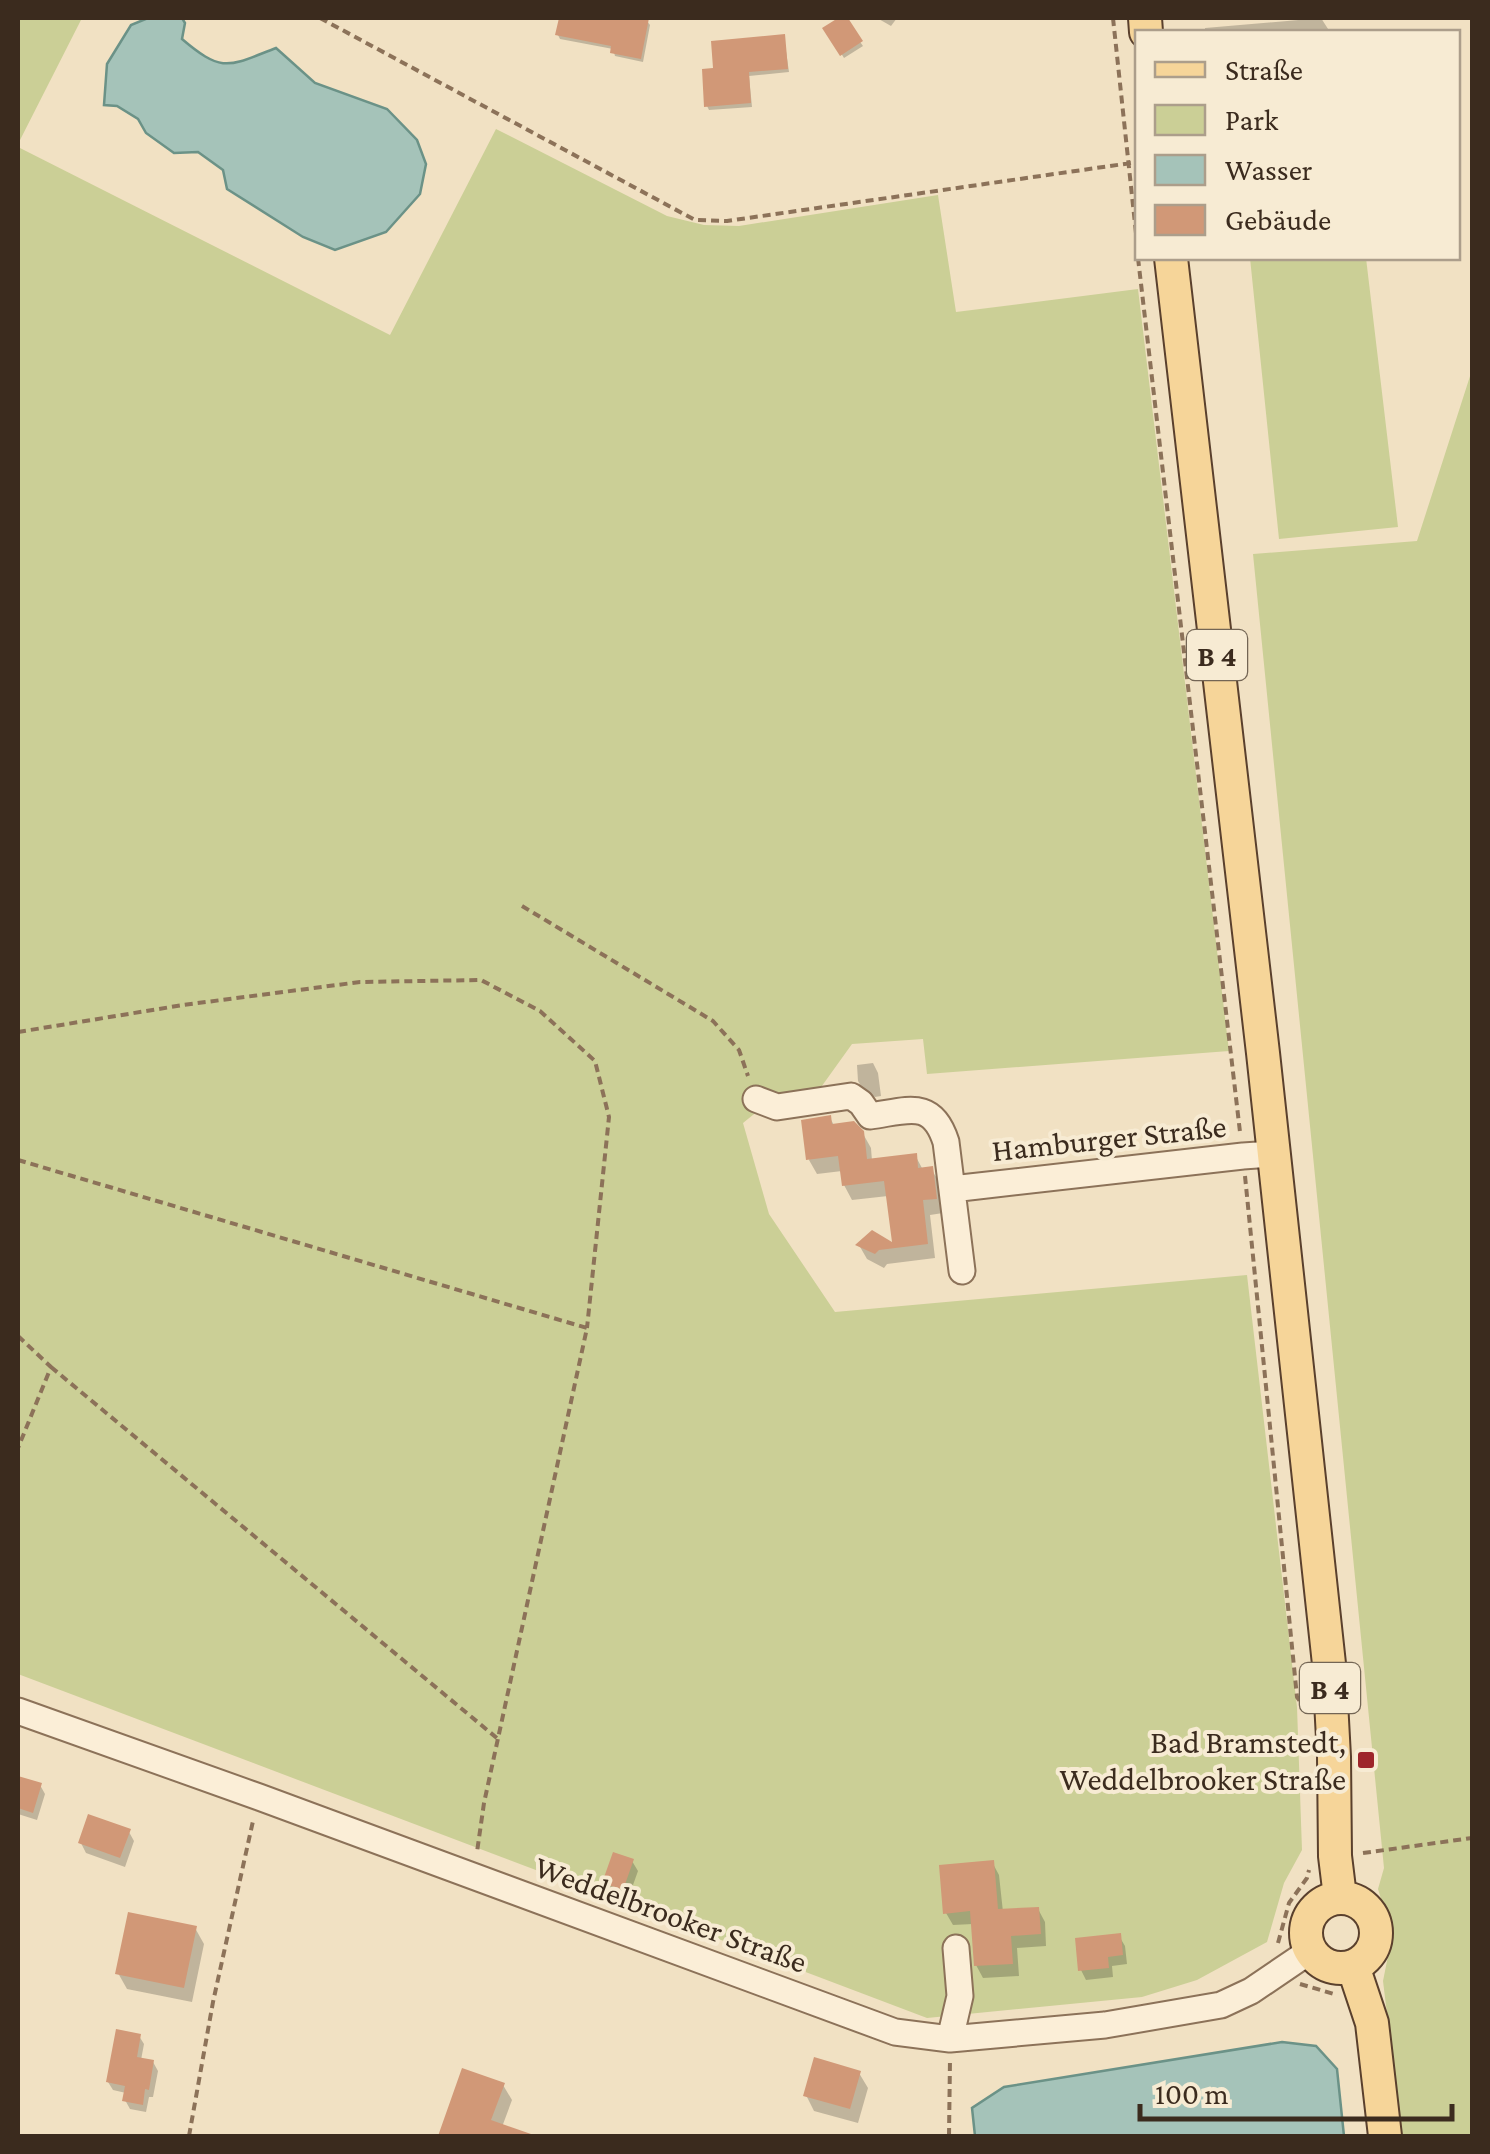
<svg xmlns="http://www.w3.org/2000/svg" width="1490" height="2154" viewBox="0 0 1490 2154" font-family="'Crimson Pro',serif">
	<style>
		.green { fill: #cbcf96 }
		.water { fill: #a5c3b9; stroke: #6b9287; stroke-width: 2.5 }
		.shadow { fill: #0003 }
		.building { fill: #d19877 }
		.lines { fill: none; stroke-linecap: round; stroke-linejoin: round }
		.minor-casing { stroke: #8c7259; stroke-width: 29 }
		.major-casing { stroke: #5a402d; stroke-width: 36 }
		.path { stroke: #8c7259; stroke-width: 4; stroke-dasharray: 8 5; stroke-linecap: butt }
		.minor { stroke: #fbeed7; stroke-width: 25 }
		.major { stroke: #f6d599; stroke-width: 32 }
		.poi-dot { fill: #9e252b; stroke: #f7ebd3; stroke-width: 4 }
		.labels { text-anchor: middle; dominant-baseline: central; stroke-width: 8; stroke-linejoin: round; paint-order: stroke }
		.shield { fill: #f7ebd3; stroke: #736554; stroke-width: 2.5 }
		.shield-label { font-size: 30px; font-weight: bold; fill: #3b2b1e }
		.street-label { font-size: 32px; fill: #3b2b1e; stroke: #f7ebd3 }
		.poi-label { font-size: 32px; fill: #3b2b1e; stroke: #f7ebd3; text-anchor: end }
	</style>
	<rect width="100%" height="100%" fill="#f1e1c3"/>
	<!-- green -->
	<path class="green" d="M18,18H82L18,144Z
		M496,129L667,216L704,225L739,226L938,195L956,312L1138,289L1229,1051L927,1074L923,1039L852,1044L819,1090L774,1098L743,1123L769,1214L835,1312L1247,1275L1297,1707L1302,1850L1284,1883L1267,1942L1197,1980L1142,1997L927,2018L18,1674V147L390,335Z
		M1250,258H1366L1398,527L1279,539Z
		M1472,370V2136H1402L1383,1981L1392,1936L1378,1889L1384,1868L1253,554L1417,541Z"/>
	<!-- water -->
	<path class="water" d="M148,18H182L185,23L182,39C223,74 229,66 276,48L315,83L387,109L417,140L426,164L420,194L386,232L335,250L303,237L227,189L223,170L198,152L174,153L146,133L138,119L117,106L104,105L107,64L131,25Z
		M1282,2042L1316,2046L1337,2069L1344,2136H975L972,2108L1004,2087Z"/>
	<!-- shadow -->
	<path class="shadow" d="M557,18H628L647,21L650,25L643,62L615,56L613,49L560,39L558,35L561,20Z
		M843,18L863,46L844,58L826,29Z
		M877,18H897L891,26Z
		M1321,18L1330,32H1205V28Z
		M784,37L789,72L749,76L752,107L709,110L707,106L716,70Z
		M873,1063L878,1073L881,1096L875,1097L864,1091L858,1081L857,1065Z
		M830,1118L835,1127L862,1132L871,1148L872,1161L915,1155L923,1170L931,1169L940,1183L943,1213L930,1215L935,1258L887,1264L884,1268L867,1259L859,1245L895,1247L888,1196L852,1200L844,1185L842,1171L817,1174L809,1160Z
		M18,1778L40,1785L45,1794L37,1820L18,1814Z
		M129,1832L134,1841L125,1867L86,1853L81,1843Z
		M632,1861L638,1871L628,1899L610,1892L605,1883Z
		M992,1862L999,1875L1003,1912L1038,1909L1045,1922L1046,1946L1017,1948L1019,1976L983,1978L976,1965L973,1924L953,1925L946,1913Z
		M195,1928L204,1944L192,2002L127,1989L118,1973Z
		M1119,1936L1125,1946L1127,1964L1112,1966L1113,1977L1086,1980L1081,1970Z
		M139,2036L144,2044L141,2060L153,2062L158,2071L153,2097H149L146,2112L130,2109L125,2100L126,2093L113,2090L108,2082Z
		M464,2071L503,2085L512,2100L502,2127L530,2136H440Z
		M859,2073L868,2088L858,2123L814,2111L806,2095Z"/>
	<!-- building -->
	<path class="building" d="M559,18H649L641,59L610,53L611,46L555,35Z
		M838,18H848L863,41L840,56L822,28Z
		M785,34L788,69L749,72L751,103L704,107L702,69L713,68L711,41Z
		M831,1115L832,1124L854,1121L864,1131L867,1159L917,1153L918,1168L933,1166L937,1199L923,1200L928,1244L879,1250L875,1254L855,1245L872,1230L892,1242L884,1181L842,1186L838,1156L806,1160L801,1120Z
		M18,1776L42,1783L33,1813L18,1808Z
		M88,1814L131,1829L120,1858L78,1843Z
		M613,1852L634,1859L623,1890L602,1883Z
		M994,1860L998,1909L1039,1907L1041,1934L1011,1936L1013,1964L974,1966L970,1911L943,1914L939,1865Z
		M128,1912L197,1926L184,1988L115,1974Z
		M1121,1933L1123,1955L1108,1957L1109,1968L1078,1971L1075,1938Z
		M116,2029L141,2034L137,2057L154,2060L149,2090L145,2089L143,2105L122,2101L125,2086L106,2082Z
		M814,2057L861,2071L850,2109L803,2096Z
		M462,2068L505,2083L491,2120L531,2134V2136H438Z"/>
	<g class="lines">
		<defs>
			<path id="minor" d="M756,1099L777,1107L851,1096L861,1103L870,1116C907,1111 932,1098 946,1142L962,1271
				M952,1189L1243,1156L1273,1154
				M18,1711L259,1797L895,2032L950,2039L1105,2025L1221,2005L1251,1991L1310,1951
				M950,2039L960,1996L956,1948"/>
			<path id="major" d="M1145,18L1146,32
				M1171,258L1263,1053L1329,1664L1334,1757L1335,1856L1340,1897
				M1306 1933a35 35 0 1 1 70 0a35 35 0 1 1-70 0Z
				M1353,1966L1372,2023L1385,2136"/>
		</defs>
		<!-- minor casing -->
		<use href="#minor" class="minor-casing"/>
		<!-- major casing -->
		<use href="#major" class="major-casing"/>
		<!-- path -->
		<path class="path" d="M320,18L695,220L727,221L1138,162
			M1113,18L1138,252
			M1138,258L1240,1132
			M522,906L713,1021L739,1050L748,1076
			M18,1032L183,1005L360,982L481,980L540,1011L595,1061L609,1117L587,1328
			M18,1160L587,1328L484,1803L477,1852
			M1245,1176L1297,1697L1304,1707
			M18,1336L51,1367L18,1448
			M51,1367L498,1739
			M1363,1853L1472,1838
			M1278,1943L1289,1903L1307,1878L1309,1870
			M1300,1984L1334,1994
			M189,2136L213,2002L253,1821
			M949,2136L950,2059"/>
		<!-- minor -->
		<use href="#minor" class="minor"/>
		<!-- major -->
		<use href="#major" class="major"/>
	</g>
	<!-- markers -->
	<rect class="poi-dot" x="1356" y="1750" width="20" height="20" rx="5"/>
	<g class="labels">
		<!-- shield labels -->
		<g class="shield">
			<rect x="1187" y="630" width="60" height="50" rx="8"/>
			<rect x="1300" y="1663" width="60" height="50" rx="8"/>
		</g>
		<g class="shield-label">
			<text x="1217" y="655">B 4</text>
			<text x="1330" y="1688">B 4</text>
		</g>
		<!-- street labels -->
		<g class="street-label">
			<text transform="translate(1109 1138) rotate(-6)">Hamburger Straße</text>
			<text transform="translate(671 1914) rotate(20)">Weddelbrooker Straße</text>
		</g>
		<!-- poi labels -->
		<g class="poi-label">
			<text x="1346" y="1742">Bad Bramstedt,<tspan x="1346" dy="37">Weddelbrooker Straße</tspan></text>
		</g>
	</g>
	<!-- border -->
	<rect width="1490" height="2154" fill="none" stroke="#3b2b1e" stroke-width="40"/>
	<!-- legend -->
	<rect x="1135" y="30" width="325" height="230" fill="#f7ebd3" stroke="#ac9e8b" stroke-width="2.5"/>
	<rect x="1155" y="62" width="50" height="15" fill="#f6d599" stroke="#ac9e8b" stroke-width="2.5"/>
	<text x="1225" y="80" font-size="30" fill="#3b2b1e">Straße</text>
	<rect x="1155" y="105" width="50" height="30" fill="#cbcf96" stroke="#ac9e8b" stroke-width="2.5"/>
	<text x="1225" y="130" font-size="30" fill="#3b2b1e">Park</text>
	<rect x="1155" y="155" width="50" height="30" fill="#a5c3b9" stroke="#ac9e8b" stroke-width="2.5"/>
	<text x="1225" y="180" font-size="30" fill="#3b2b1e">Wasser</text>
	<rect x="1155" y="205" width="50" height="30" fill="#d19877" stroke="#ac9e8b" stroke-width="2.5"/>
	<text x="1225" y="230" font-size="30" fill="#3b2b1e">Gebäude</text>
	<!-- scale -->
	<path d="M1140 2104v15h312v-15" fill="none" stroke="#3b2b1e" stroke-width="5"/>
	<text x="1155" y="2104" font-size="30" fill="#3b2b1e" stroke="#f7ebd3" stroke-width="8" paint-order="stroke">100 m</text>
</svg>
